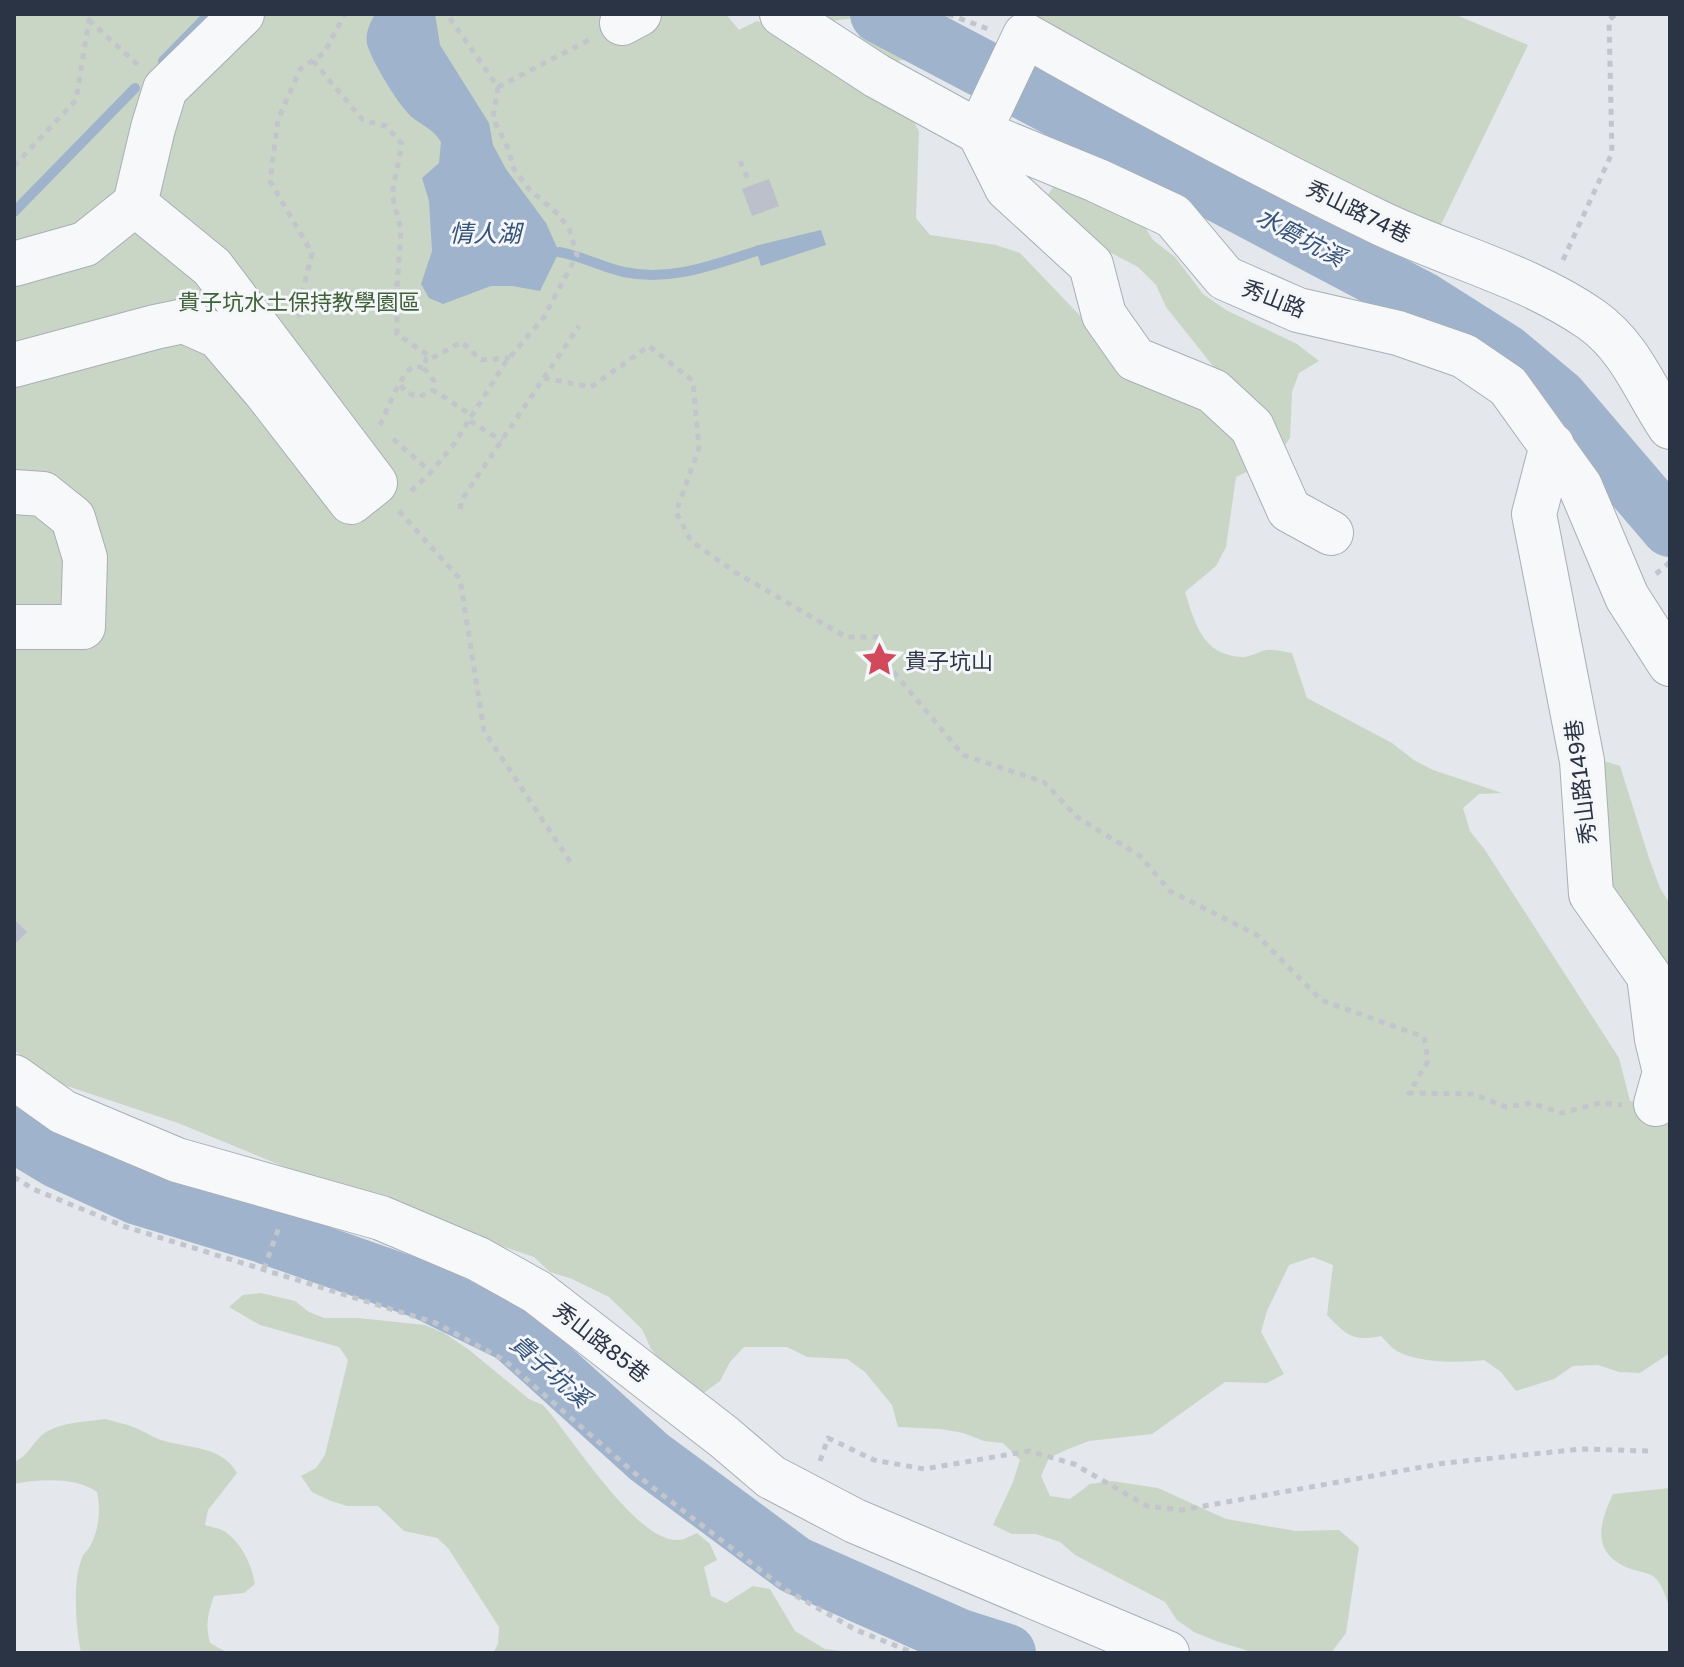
<svg xmlns="http://www.w3.org/2000/svg" width="1684" height="1667" viewBox="0 0 1684 1667" font-family="'Golos Text','Noto Sans TC',sans-serif">
	<style>
		.green { fill: #c9d6c5 }
		.water { fill: #9fb4cc }
		.lines { fill: none; stroke-linecap: round; stroke-linejoin: round }
		.stream { stroke: #9fb4cc; stroke-width: 10 }
		.river { stroke: #9fb4cc; stroke-width: 58 }
		.building { fill: #bbc0ca }
		.minor-casing { stroke: #a9aeb7; stroke-width: 46 }
		.path { stroke: #c2c5cb; stroke-width: 5; stroke-dasharray: 6 6; stroke-linecap: butt }
		.minor { stroke: #f7f8fa; stroke-width: 44 }
		.labels { text-anchor: middle; dominant-baseline: central; stroke-width: 6; stroke-linejoin: round; paint-order: stroke }
		.street-label { font-size: 22px; fill: #2b3445; stroke: #f4f6f9 }
		.park-label { font-size: 22px; fill: #3f6138; stroke: #f4f6f9 }
		.poi-label { font-size: 22px; fill: #2b3445; stroke: #f4f6f9; text-anchor: start }
		.water-label { font-size: 24px; font-style: italic; fill: #34527a; stroke: #f4f6f9 }
	</style>
	<rect width="100%" height="100%" fill="#e4e7ec"/>
	<!-- green -->
	<path class="green" d="M14,14H726L739,30L757,21L782,31L860,40L854,18L831,21L810,14H948L958,52L943,62L900,60L889,78L919,131L916,218L930,235L996,245L1020,253L1089,325L1197,384L1213,366L1166,307L1156,285L1138,267L1092,243L1056,216L1048,195L1060,176L1140,219L1153,240L1175,257L1203,294L1226,310L1297,344L1319,361L1299,373L1292,392L1290,438L1276,458L1236,477L1226,547L1216,566L1185,592C1195,624 1203,656 1243,657C1251,657 1259,651 1267,650C1275,649 1284,652 1292,653L1307,698L1392,743L1414,760L1433,770L1502,793L1479,794L1463,808L1470,831L1485,850L1619,1058L1630,1101L1656,1104L1670,1098V1353L1640,1373L1619,1372L1598,1365L1573,1366L1554,1379L1516,1391L1501,1372L1484,1360C1461,1363 1421,1363 1401,1353C1393,1350 1387,1342 1381,1336C1353,1342 1346,1335 1327,1315L1333,1265L1313,1257L1289,1265L1267,1311L1261,1332L1284,1374L1267,1383L1225,1382L1152,1434L1089,1441L1068,1449L1049,1458L1041,1476L1050,1496L1070,1499L1090,1484L1112,1481L1158,1488L1226,1519L1296,1531L1339,1530L1359,1547L1346,1633L1331,1653H1255L1216,1641L1194,1632L1177,1620L1165,1602L1075,1555L1060,1542L1036,1534H1012L993,1525L1013,1482L1020,1460L1003,1443L984,1441L963,1433L941,1429L898,1427L892,1405L865,1372L847,1359L807,1357L787,1347H744L730,1362L720,1381L701,1395L667,1369L651,1349L642,1329L609,1297L572,1279L550,1272L534,1257L358,1197L178,1123L58,1083L14,1050Z
		M1036,14H1454L1528,45L1434,239L1040,29Z
		M1598,759L1620,766L1649,858L1660,888L1670,904V1006L1616,936Z
		M261,1293L295,1301L309,1312L324,1318H358L425,1325L444,1333L468,1349L529,1399L543,1405C570,1434 637,1544 679,1540C684,1540 692,1535 697,1533L710,1544L717,1560L704,1567L711,1596L726,1603L753,1586L770,1589L795,1631L825,1649L858,1653H493L498,1644L499,1627L448,1548L437,1538L404,1531L378,1506H347L331,1501L312,1492L301,1476L316,1468L325,1455L348,1360L339,1347L260,1325L229,1307L243,1295Z
		M105,1419C116,1422 126,1424 136,1428C146,1432 155,1439 165,1441C191,1449 222,1446 237,1473L208,1510L205,1525C210,1527 219,1528 224,1531C241,1542 252,1565 255,1584L244,1593L214,1596C208,1613 205,1625 210,1643L228,1653H81C76,1629 72,1581 82,1558C83,1554 87,1551 89,1548C99,1531 101,1511 97,1492C77,1477 39,1479 14,1484V1462C28,1456 31,1445 42,1435C58,1422 86,1422 105,1419Z
		M1670,1488V1610C1667,1600 1662,1582 1653,1576C1646,1572 1636,1571 1628,1568C1591,1552 1599,1524 1613,1494Z"/>
	<!-- water -->
	<path class="water" d="M375,14H435L440,45L489,123L493,145L506,169L546,223L559,252L540,291L512,286H491L443,304L429,298L421,284L432,251L429,201L422,178L439,163L441,142C432,128 426,128 413,118C400,108 371,60 367,44C365,33 370,23 375,14Z
		M821,230L826,245L761,266L755,246Z"/>
	<g class="lines">
		<!-- stream -->
		<path class="stream" d="M911,31L918,14
			M163,61L209,14
			M14,212L135,88
			M559,252C582,256 602,267 624,272C671,282 712,265 757,251"/>
		<!-- river -->
		<path class="river" d="M879,14L1423,301L1505,353L1559,398L1670,528
			M14,1133L57,1159L138,1196L260,1233L425,1291L513,1334L649,1457L795,1565L960,1638L1007,1653"/>
	</g>
	<!-- building -->
	<path class="building" d="M769,179L779,206L752,216L742,189Z
		M14,919L27,932L14,945Z"/>
	<g class="lines">
		<defs>
			<path id="minor" d="M782,14L877,76L979,132L1096,180L1173,216L1225,278L1298,310L1398,333L1464,356L1508,386L1580,486L1627,597L1670,664
				M622,23L639,14
				M135,204L153,128L165,89L242,14
				M14,264L85,244L135,204L212,267L375,483L351,502L265,391L218,336L184,321L155,327L14,365
				M1552,445L1534,514L1582,761L1591,894L1649,976L1657,1039L1665,1072L1656,1104
				M14,492L43,494L73,518L85,558L83,627H14
				M1331,533L1289,510L1252,427L1213,391L1135,359L1104,315L1091,265L1007,188L979,132L1025,35C1141,101 1258,164 1378,222C1448,256 1528,275 1592,320C1631,348 1645,390 1670,427
				M14,1077L63,1112L177,1160L381,1218L478,1259L537,1292L724,1437L771,1477L855,1521L1167,1653"/>
		</defs>
		<!-- minor casing -->
		<use href="#minor" class="minor-casing"/>
		<!-- path -->
		<path class="path" d="M948,14L988,29
			M89,20L138,65
			M313,61L363,120L386,126L402,144L392,194L401,230L397,287V334L432,358L462,342L481,360L510,358
			M498,87L589,40
			M740,161L748,179
			M14,166L76,100L89,20L94,14
			M1563,260L1612,153L1609,20L1616,14
			M300,317L298,311L312,253L270,181L278,120L300,69L324,53L345,14
			M424,368L434,381L433,390L473,416
			M544,378L591,387L649,346L693,381L699,448L676,512L691,541L735,572L846,637H878L879,660L886,663L963,755L1044,782L1077,817L1140,856L1170,891L1257,935L1321,1000L1424,1037L1428,1061L1409,1093L1473,1094L1506,1107L1531,1103L1562,1113L1600,1103L1622,1105
			M401,385L405,392L419,397L433,390
			M470,421L502,441
			M380,425C388,409 400,374 414,366L424,368L427,355
			M393,439L431,472
			M411,491L431,472L454,444L505,363L544,317L577,255L570,231L560,216L529,189L514,169L507,146L493,118L498,87L447,14
			M460,509L462,499L579,326
			M399,511L460,579L484,731L573,866
			M1656,574L1670,562
			M14,1177L33,1189L126,1227L436,1323L504,1360L638,1476L786,1590L856,1630L914,1653
			M264,1269L279,1227
			M820,1461L828,1438L874,1460L924,1469L1029,1451L1074,1464L1147,1506L1182,1510L1445,1463L1582,1449L1648,1451"/>
		<!-- minor -->
		<use href="#minor" class="minor"/>
	</g>
	<!-- icons -->
	<defs>
		<symbol id="sight-bare" viewBox="-9 -9 18 18"><path d="M0-6L1.8-2.2L6-1.7L2.9 1.2L3.7 5.4L0 3.3L-3.7 5.4L-2.9 1.2L-6-1.7L-1.8-2.2Z" fill="#d1495b" stroke="#f4f6f9" stroke-width="2.5" paint-order="stroke"/></symbol>
	</defs>
	<g fill-rule="evenodd">
		<use href="#sight-bare" x="854" y="634" width="51" height="51"/>
	</g>
	<g class="labels">
		<!-- street labels -->
		<g class="street-label">
			<text transform="translate(1359 211) rotate(26)">秀山路74巷</text>
			<text transform="translate(1274 298) rotate(21)">秀山路</text>
			<text transform="translate(1580 782) rotate(-97)">秀山路149巷</text>
			<text transform="translate(602 1342) rotate(38)">秀山路85巷</text>
		</g>
		<!-- park labels -->
		<g class="park-label">
			<text x="299" y="301">貴子坑水土保持教學園區</text>
		</g>
		<!-- poi labels -->
		<g class="poi-label">
			<text x="905" y="660">貴子坑山</text>
		</g>
		<!-- water labels -->
		<g class="water-label">
			<text x="485" y="232">情人湖</text>
			<text transform="translate(1301 236) rotate(28)">水磨坑溪</text>
			<text transform="translate(551 1370) rotate(41)">貴子坑溪</text>
		</g>
	</g>
	<!-- border -->
	<rect width="1684" height="1667" fill="none" stroke="#2b3445" stroke-width="32"/>
</svg>
